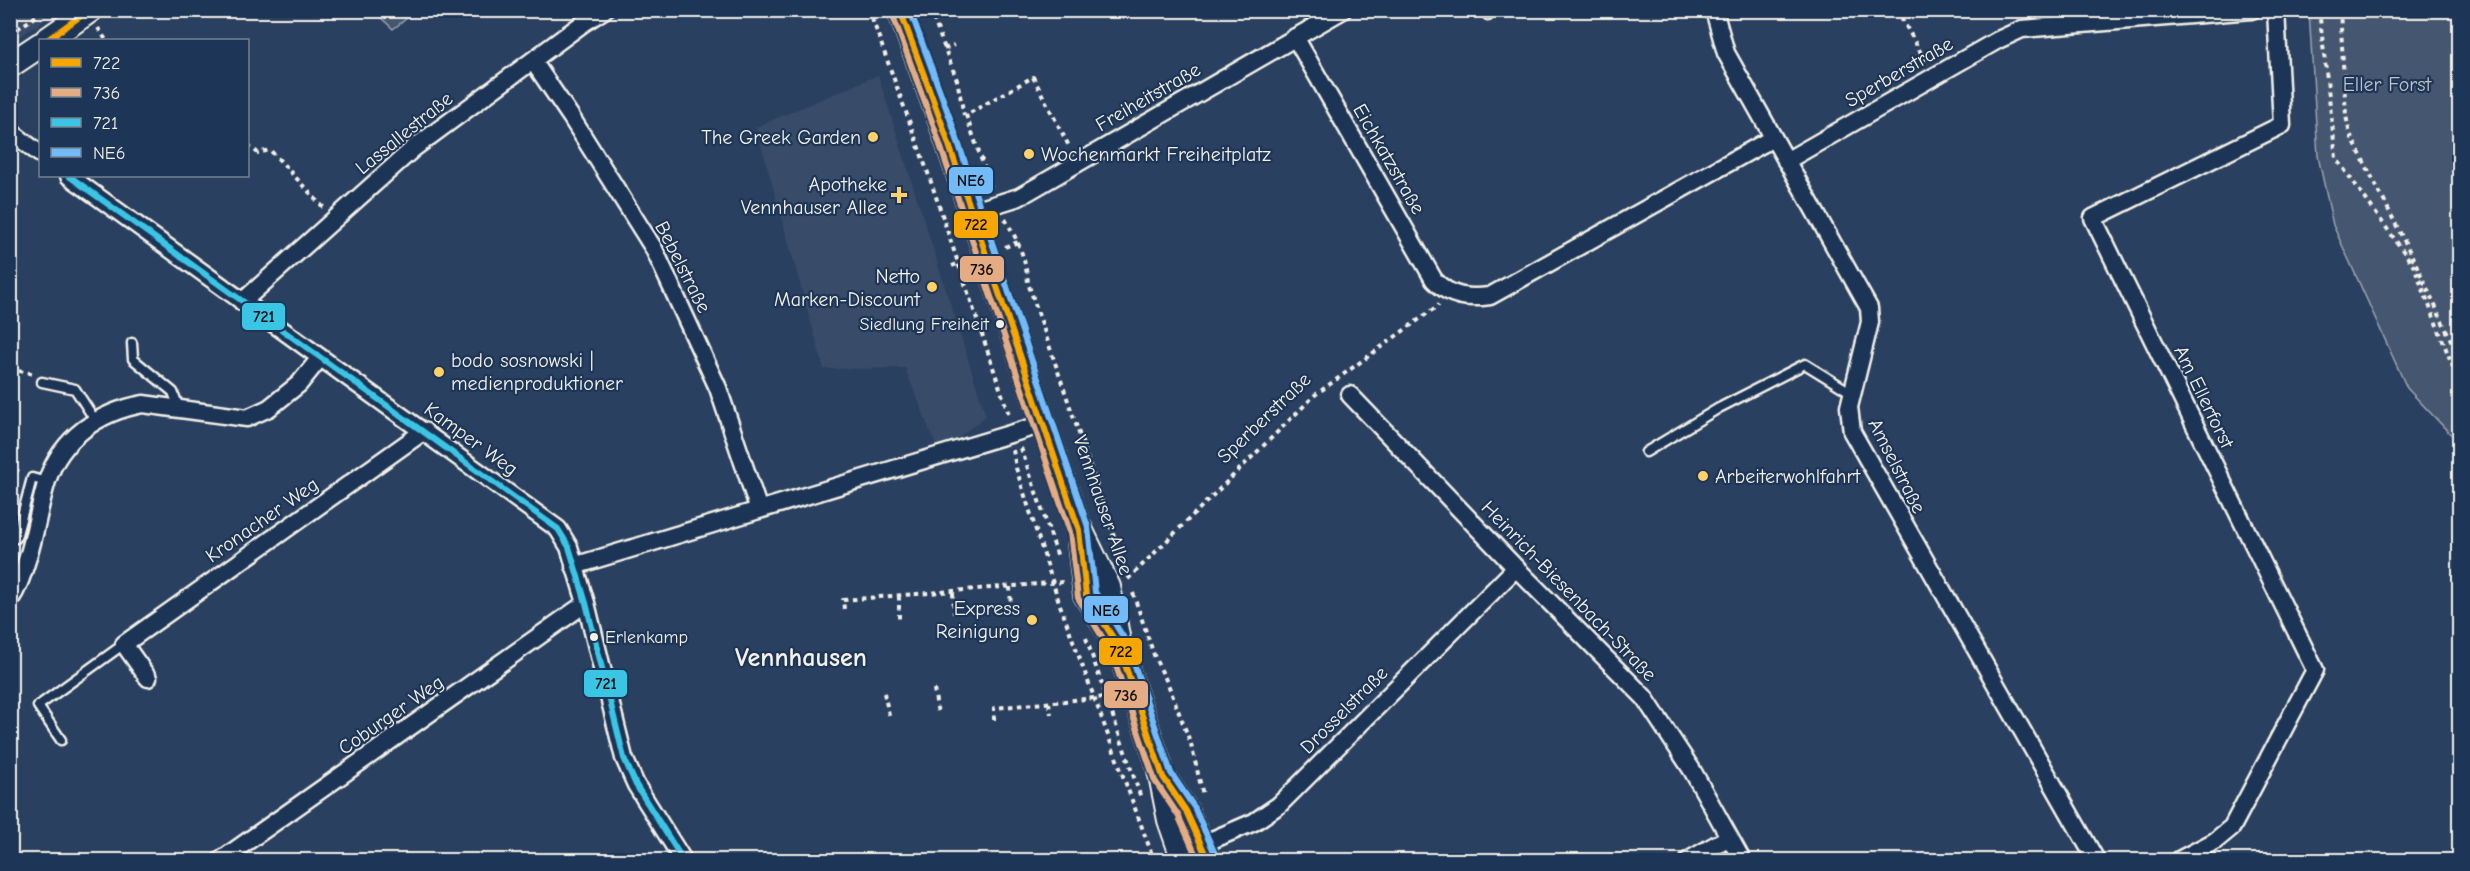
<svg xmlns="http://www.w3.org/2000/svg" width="2470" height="871" viewBox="0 0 2470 871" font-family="'Comic Neue',sans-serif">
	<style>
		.built { fill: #374c69 }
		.green { fill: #445771; stroke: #9ca4ac; stroke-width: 1.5 }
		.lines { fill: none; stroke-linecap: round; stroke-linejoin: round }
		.service-casing { stroke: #f4f1e8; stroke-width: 13 }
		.minor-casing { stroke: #f4f1e8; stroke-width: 21 }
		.secondary-casing { stroke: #f4f1e8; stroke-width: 28 }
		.path { stroke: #f4f1e8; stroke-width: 4; stroke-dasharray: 4.5 4.5; stroke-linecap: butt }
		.service { stroke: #1d3557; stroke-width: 8 }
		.minor { stroke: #1d3557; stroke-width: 16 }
		.secondary { stroke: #1d3557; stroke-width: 24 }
		.bus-1-casing { stroke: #1d3557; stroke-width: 10 }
		.bus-2-casing { stroke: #1d3557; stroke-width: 10 }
		.bus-3-casing { stroke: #1d3557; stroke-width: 10 }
		.bus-4-casing { stroke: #1d3557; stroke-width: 10 }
		.bus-1 { stroke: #f7a600; stroke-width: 6 }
		.bus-2 { stroke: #e5ac83; stroke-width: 6 }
		.bus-3 { stroke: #3ac5e4; stroke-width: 6 }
		.bus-4 { stroke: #73baf8; stroke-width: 6 }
		.poi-dot { fill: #ffd166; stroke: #1d3557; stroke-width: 2 }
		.bus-dot { fill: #f4f1e8; stroke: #1d3557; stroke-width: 2 }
		.labels { text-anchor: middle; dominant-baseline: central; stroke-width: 4.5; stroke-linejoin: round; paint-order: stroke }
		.bus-label { font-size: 18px; fill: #f4f1e8; stroke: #1d3557; text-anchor: end }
		.street-label { font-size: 20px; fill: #f4f1e8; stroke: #1d3557 }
		.park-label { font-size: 20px; fill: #bfc3c4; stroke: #1d3557 }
		.poi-label { font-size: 20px; fill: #f4f1e8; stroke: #1d3557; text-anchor: end }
		.district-label { font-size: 26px; font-weight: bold; fill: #f4f1e8; stroke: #1d3557 }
		.line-badge { stroke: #1d3557; stroke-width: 2 }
		.pale-badge-label { font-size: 16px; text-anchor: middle; font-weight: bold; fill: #111 }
	</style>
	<rect width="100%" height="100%" fill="#2a4060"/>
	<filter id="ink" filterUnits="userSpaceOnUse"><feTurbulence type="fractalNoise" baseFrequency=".0167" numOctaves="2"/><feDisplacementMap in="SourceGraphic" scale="12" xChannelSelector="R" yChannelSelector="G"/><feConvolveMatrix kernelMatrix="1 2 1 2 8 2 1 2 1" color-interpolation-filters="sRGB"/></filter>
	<g filter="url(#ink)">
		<!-- built -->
		<path class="built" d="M11,10H59V11L11,42Z
			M878,75L986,416L939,453L905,368L824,369L756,127Z"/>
		<!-- green -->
		<path class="green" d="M374,11H416L393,29Z
			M2309,11H2459V443L2407,388L2333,225L2318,156Z"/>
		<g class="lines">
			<defs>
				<path id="service" d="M1486,10L1488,15
					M132,343L133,359L173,392L179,408
					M42,382L75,389L95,420
					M1646,452L1719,408L1805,364L1852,393
					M16,538L32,478L46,482
					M61,740L38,706L124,644"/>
				<path id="minor" d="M1714,10L1726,53L1869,308L1870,322L1849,407L1852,432L2096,860
					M1295,37L1434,280C1450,297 1468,299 1490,296L1773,138
					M533,61L571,117L654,249L718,388L759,510
					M10,131L40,154
					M1786,161L1998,40L2022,29L2252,10
					M69,176L558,529L569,547L586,603L624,758L636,785L683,860
					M971,212L1019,197L1343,10
					M242,302L414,148L582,24L604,10
					M1350,395L1516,568L1644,697L1692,770L1742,860
					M574,566L1043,424
					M10,600C19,587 23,572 28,557C36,532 39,506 47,481C61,438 99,412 143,404L247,418L269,408L299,384L320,358
					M148,678L124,644L424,431
					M1191,849L1254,822L1279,805L1516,568
					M221,860L586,603
					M1689,860L1729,837
					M2179,860L2215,841L2232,827L2315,670L2093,218L2282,125L2276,10"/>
				<path id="secondary" d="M900,10L942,124L1077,523L1108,587L1119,647L1159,765L1170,820L1184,860
					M47,40L90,10
					M10,65L40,45
					M1080,542L1086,595L1113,637
					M1167,783L1186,811L1208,860"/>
			</defs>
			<!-- service casing -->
			<use href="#service" class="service-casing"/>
			<!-- minor casing -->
			<use href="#minor" class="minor-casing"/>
			<!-- secondary casing -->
			<use href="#secondary" class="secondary-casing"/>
			<!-- path -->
			<path class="path" d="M869,10L928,173L1009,415
				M930,10L957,80L964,115
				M1897,10L1926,62
				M2319,10L2336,158L2414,266L2460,385
				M2340,10L2346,116L2350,134L2416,264L2460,360
				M98,28L106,40
				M10,34L45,10
				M944,49L954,45
				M10,89L15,92L14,99L10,101
				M248,145L258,153L270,150L324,208
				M991,187L966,115L1033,77L1070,148
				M1005,219C1018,240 1026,259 1028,283L1124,566
				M1005,247L1018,242
				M952,266L967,260
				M10,369L33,374
				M1021,448L1058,557
				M1013,450L1016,468L1060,605L1154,860
				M10,458L16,461L12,468L20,472
				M1128,579L1315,395L1439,305
				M1010,587L1011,609
				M953,593L954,614
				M1133,593L1155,658L1168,684L1191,744L1203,795
				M899,596V619
				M844,609L843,600L1063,582
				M1086,638L1141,798
				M934,689L938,714
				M884,693L890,719
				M1049,703L1051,714
				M994,720V708L1105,697"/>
			<!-- service -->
			<use href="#service" class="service"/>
			<!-- minor -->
			<use href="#minor" class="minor"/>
			<!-- secondary -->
			<use href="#secondary" class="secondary"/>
			<defs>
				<path id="bus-1" d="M900,10L942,124L1079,530L1086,595L1119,647L1163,777L1186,811L1208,860
					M47,40L89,10"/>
				<path id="bus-2" d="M892,13L934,127L1070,532L1078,598L1111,651L1155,781L1178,815L1198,860"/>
				<path id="bus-3" d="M69,176L558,529L569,547L586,603L624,758L636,785L683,860"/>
				<path id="bus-4" d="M910,10L951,121L1088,527L1095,592L1127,643L1171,773L1194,807L1216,856"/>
			</defs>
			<!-- bus-1 casing -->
			<use href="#bus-1" class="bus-1-casing"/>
			<!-- bus-2 casing -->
			<use href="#bus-2" class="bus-2-casing"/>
			<!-- bus-3 casing -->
			<use href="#bus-3" class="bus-3-casing"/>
			<!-- bus-4 casing -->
			<use href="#bus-4" class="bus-4-casing"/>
			<!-- bus-1 -->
			<use href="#bus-1" class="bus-1"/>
			<!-- bus-2 -->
			<use href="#bus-2" class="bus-2"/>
			<!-- bus-3 -->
			<use href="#bus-3" class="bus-3"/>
			<!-- bus-4 -->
			<use href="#bus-4" class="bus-4"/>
		</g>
	</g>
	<!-- markers -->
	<g class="poi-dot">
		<circle cx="873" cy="137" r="6"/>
		<circle cx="1029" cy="154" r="6"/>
		<path d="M896 186h6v6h6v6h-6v6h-6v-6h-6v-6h6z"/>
		<circle cx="932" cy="287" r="6"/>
		<circle cx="439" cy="372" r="6"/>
		<circle cx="1703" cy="476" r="6"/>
		<circle cx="1032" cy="620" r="6"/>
	</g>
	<g class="bus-dot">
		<circle cx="1000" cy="324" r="5"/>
		<circle cx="594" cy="637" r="5"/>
	</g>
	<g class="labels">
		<!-- bus labels -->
		<g class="bus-label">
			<text x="989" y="324">Siedlung Freiheit</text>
			<text x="605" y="637" text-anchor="start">Erlenkamp</text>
		</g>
		<!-- street labels -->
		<g class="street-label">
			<text transform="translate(1899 72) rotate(-30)">Sperberstraße</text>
			<text transform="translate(1148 97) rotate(-30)">Freiheitstraße</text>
			<text transform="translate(404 133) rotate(-39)">Lassallestraße</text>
			<text transform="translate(1389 159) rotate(60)">Eichkatzstraße</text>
			<text transform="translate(683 267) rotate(63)">Bebelstraße</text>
			<text transform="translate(2204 397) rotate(64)">Am Ellerforst</text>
			<text transform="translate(1264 418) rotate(-44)">Sperberstraße</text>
			<text transform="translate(471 439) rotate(36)">Kamper Weg</text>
			<text transform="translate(1897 466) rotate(63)">Amselstraße</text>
			<text transform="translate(1103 505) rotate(71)">Vennhauser Allee</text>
			<text transform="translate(262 520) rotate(-35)">Kronacher Weg</text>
			<text transform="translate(1569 591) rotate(46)">Heinrich-Biesenbach-Straße</text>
			<text transform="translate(1344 710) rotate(-45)">Drosselstraße</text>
			<text transform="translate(391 715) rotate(-35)">Coburger Weg</text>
		</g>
		<!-- park labels -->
		<g class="park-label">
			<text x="2387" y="84">Eller Forst</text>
		</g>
		<!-- poi labels -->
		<g class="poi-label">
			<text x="861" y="137">The Greek Garden</text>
			<text x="1041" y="154" text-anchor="start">Wochenmarkt Freiheitplatz</text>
			<text x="887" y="184">Apotheke<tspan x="887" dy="23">Vennhauser Allee</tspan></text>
			<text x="920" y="276">Netto<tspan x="920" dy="23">Marken-Discount</tspan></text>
			<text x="451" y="360" text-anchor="start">bodo sosnowski |<tspan x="451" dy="23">medienproduktioner</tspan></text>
			<text x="1715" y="476" text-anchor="start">Arbeiterwohlfahrt</text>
			<text x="1020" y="608">Express<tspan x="1020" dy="23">Reinigung</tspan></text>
		</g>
		<!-- district labels -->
		<g class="district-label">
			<text x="801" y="658">Vennhausen</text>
		</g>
	</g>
	<g class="line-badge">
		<rect x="948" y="166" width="46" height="29" rx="6" fill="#73baf8"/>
		<rect x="953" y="210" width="46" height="29" rx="6" fill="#f7a600"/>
		<rect x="959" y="255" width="46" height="28" rx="6" fill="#e5ac83"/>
		<rect x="241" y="302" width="45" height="29" rx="6" fill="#3ac5e4"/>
		<rect x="1083" y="595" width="46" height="29" rx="6" fill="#73baf8"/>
		<rect x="1098" y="637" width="45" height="29" rx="6" fill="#f7a600"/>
		<rect x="583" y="669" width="45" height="29" rx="6" fill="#3ac5e4"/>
		<rect x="1103" y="680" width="46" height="29" rx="6" fill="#e5ac83"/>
	</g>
	<g class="pale-badge-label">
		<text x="971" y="186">NE6</text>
		<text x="976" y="230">722</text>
		<text x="982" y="275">736</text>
		<text x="264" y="322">721</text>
		<text x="1106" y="616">NE6</text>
		<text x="1121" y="657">722</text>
		<text x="606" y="689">721</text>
		<text x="1126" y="701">736</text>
	</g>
	<!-- margin -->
	<rect width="2470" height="871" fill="none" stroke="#1d3557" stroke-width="36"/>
	<rect x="18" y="18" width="2434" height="835" fill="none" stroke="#f4f1e8" stroke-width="2" filter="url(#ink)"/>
	<!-- legend -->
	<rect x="39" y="39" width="210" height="138" fill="#1d3557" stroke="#738091" stroke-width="1.5"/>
	<rect x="51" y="58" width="30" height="9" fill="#f7a600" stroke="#738091" stroke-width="1.5"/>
	<text x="93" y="69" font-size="18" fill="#f4f1e8">722</text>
	<rect x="51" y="88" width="30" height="9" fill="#e5ac83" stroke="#738091" stroke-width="1.5"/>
	<text x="93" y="99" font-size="18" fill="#f4f1e8">736</text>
	<rect x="51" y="118" width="30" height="9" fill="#3ac5e4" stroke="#738091" stroke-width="1.5"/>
	<text x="93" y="129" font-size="18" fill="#f4f1e8">721</text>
	<rect x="51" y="148" width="30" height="9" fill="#73baf8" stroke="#738091" stroke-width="1.5"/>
	<text x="93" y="159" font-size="18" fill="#f4f1e8">NE6</text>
</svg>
